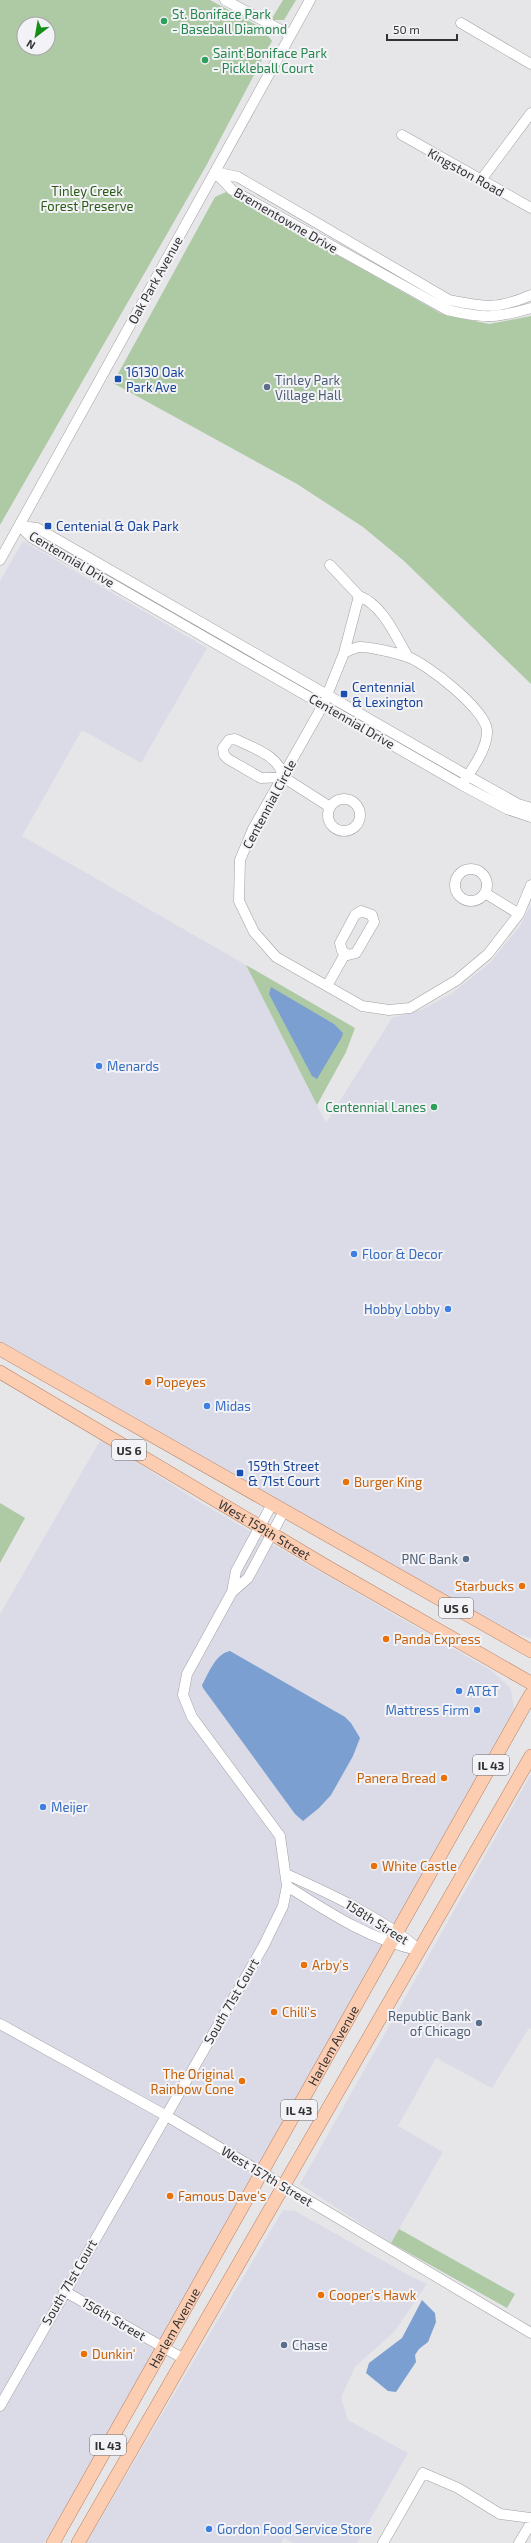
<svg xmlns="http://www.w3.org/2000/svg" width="531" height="2543" viewBox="0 0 531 2543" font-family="'Exo 2',sans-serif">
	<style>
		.built { fill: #dadbe6 }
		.green { fill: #aecaa5; fill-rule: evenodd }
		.water { fill: #7a9fd0 }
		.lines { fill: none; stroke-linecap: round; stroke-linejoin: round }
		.minor-casing { stroke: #a1a1a4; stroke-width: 11 }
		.major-casing { stroke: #b58164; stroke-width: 14 }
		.minor { stroke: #fff; stroke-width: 10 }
		.major { stroke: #fdcdb2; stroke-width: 13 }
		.leisure-dot { fill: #2e9e5b; stroke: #f3f3f7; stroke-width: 1.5 }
		.transit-dot { fill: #1a4fb4; stroke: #f3f3f7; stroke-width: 1.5 }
		.service-dot { fill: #5c6f8a; stroke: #f3f3f7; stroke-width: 1.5 }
		.shop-dot { fill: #3f7fe0; stroke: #f3f3f7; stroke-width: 1.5 }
		.food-dot { fill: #e8710a; stroke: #f3f3f7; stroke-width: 1.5 }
		.labels { text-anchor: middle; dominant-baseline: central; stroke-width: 4; stroke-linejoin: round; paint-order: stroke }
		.shield { fill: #f3f3f7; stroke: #6c6c6e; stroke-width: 1 }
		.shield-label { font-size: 12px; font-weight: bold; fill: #323233 }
		.leisure-label { font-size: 13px; fill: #27864d; stroke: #f3f3f7; text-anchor: start }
		.street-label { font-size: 13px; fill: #323233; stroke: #f3f3f7 }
		.park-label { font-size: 13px; fill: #295a13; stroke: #f3f3f7 }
		.transit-label { font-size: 13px; fill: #164399; stroke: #f3f3f7; text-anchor: start }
		.service-label { font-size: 13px; fill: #4e5e75; stroke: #f3f3f7; text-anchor: start }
		.shop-label { font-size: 13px; fill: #366cbe; stroke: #f3f3f7; text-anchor: start }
		.food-label { font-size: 13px; fill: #c56008; stroke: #f3f3f7; text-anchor: start }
	</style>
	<rect width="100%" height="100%" fill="#e6e6e9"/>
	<!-- built -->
	<path class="built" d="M23,541L207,648L141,763L82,730L22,836L246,965L326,1123L392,1018L421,1010L451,994L490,963L520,926L531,905V1638L517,1634L475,1612L0,1341V581Z
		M101,1439L196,1500L492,1671L511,1689L514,1710L93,2461L44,2543H0V1614Z
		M531,1774V2029L529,2028L492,2088L436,2058L398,2126L443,2152L391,2243L300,2184Z
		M283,2210L295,2211L405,2273L427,2284L394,2332L355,2367L341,2398L348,2420L408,2453L357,2543H293L284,2538L281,2543H86Z"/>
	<!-- green -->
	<path class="green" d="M0,0H210L262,28L272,41L206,166L0,525ZM24,24H48V48H24Z
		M283,0H296L284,20H271Z
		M226,192L442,314L489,324L531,316V684L404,561L363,527L297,484L113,383L215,197Z
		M246,965L355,1028L346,1052L317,1105Z
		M0,1503L25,1518L0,1563Z
		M399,2229L515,2294L507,2308L391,2243Z"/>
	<!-- water -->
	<path class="water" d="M271,987L334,1024L343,1033L342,1037L317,1079L312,1076L269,994Z
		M230,1651L345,1717L351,1723L360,1738L353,1756L331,1795L319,1808L303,1821L295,1814L203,1688L202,1685C209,1673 215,1654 230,1651Z
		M422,2300L435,2313L436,2322L428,2342L419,2349L415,2355L416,2362L396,2392L388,2391L366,2373L369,2363L402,2338Z"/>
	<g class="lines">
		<defs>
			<path id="minor" d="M225,0L290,35
				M461,23L531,64
				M402,135L531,208
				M215,172L232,190L447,310C483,318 494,319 531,308
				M215,172L238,177L449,300C484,307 497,310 531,295
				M481,180L531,113
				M20,526L32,538L462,785L507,809L531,817
				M20,526L37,528L468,776L518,804L531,808
				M0,560L310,0
				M330,565L359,596
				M344,653L359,596C383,605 396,637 408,657
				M235,739C253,748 280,756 283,777L261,778L228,759L224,755L223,748L229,740Z
				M283,777L330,807
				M462,785C471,770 488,749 487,730C485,709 427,664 408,657C397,653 371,647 360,647C355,647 348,651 344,653L323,705L253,829L240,860L239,901L254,932L276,957L362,1006L389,1010L410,1008L457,980L488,954L519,914L531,885
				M328 815a16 16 0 1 1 32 0a16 16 0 1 1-32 0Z
				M455 885a16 16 0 1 1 32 0a16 16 0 1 1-32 0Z
				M485,893L519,914
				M361,911L372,915L374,922L356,953L348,955L342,951L340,943L355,915Z
				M327,986L345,954
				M232,1592L248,1578L284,1511
				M286,1874C333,1895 380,1917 420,1950
				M287,1886C328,1912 370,1940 418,1950
				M0,2024L165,2115L531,2333
				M64,2291L184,2359
				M0,2406L264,1945L283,1906L287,1886L280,1836L192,1717L183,1695L187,1674L232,1592L236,1571L272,1504
				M383,2543L423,2473L458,2488L500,2514L531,2518
				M519,2543L531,2523"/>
			<g id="major">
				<path d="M0,1349L531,1651"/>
				<path id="s1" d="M0,1372L326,1566L531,1683"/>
				<path id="s2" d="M53,2543L531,1694"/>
				<path d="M78,2543L531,1756"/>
			</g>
		</defs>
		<!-- minor casing -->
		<use href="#minor" class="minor-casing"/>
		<!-- major casing -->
		<use href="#major" class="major-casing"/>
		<!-- minor -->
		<use href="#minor" class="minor"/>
		<!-- major -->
		<use href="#major" class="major"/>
	</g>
	<!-- markers -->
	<g class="leisure-dot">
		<circle cx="164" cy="21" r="4"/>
		<circle cx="205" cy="60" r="4"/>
		<circle cx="434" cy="1107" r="4"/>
	</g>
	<g class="transit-dot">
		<rect x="114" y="375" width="8" height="8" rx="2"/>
		<rect x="44" y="522" width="8" height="8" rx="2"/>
		<rect x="340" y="690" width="8" height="8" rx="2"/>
		<rect x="236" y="1469" width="8" height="8" rx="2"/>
	</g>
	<g class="service-dot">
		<circle cx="267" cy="387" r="4"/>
		<circle cx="466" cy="1559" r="4"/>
		<circle cx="479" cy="2023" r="4"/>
		<circle cx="284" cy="2345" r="4"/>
	</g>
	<g class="shop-dot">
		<circle cx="99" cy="1066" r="4"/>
		<circle cx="354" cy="1254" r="4"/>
		<circle cx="448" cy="1309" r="4"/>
		<circle cx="207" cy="1406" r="4"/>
		<circle cx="459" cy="1691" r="4"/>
		<circle cx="477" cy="1710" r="4"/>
		<circle cx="43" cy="1807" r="4"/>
		<circle cx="209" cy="2529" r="4"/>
	</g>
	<g class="food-dot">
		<circle cx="148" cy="1382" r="4"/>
		<circle cx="346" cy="1482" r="4"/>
		<circle cx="522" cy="1586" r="4"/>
		<circle cx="386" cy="1639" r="4"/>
		<circle cx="444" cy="1778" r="4"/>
		<circle cx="374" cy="1866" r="4"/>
		<circle cx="304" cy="1965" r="4"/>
		<circle cx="274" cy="2012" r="4"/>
		<circle cx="242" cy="2081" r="4"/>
		<circle cx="170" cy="2196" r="4"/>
		<circle cx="321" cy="2295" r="4"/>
		<circle cx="84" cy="2354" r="4"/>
	</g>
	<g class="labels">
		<!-- shield labels -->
		<g class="shield">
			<rect x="112" y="1440" width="34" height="20" rx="3"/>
			<rect x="439" y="1598" width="34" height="20" rx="3"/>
			<rect x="473" y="1755" width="36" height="20" rx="3"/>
			<rect x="281" y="2100" width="36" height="20" rx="3"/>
			<rect x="90" y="2435" width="36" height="20" rx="3"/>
		</g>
		<g class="shield-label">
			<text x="129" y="1450">US 6</text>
			<text x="456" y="1608">US 6</text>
			<text x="491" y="1765">IL 43</text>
			<text x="299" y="2110">IL 43</text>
			<text x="108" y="2445">IL 43</text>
		</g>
		<!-- leisure labels -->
		<g class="leisure-label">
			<text x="172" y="14">St. Boniface Park<tspan x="172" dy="15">- Baseball Diamond</tspan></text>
			<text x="213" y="53">Saint Boniface Park<tspan x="213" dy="15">- Pickleball Court</tspan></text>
			<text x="426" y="1107" text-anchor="end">Centennial Lanes</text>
		</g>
		<!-- street labels -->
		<g class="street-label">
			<text transform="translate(466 172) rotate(29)">Kingston Road</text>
			<text transform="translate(286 220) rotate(30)">Brementowne Drive</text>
			<text transform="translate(155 280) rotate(-61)">Oak Park Avenue</text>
			<text transform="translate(72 559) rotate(31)">Centennial Drive</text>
			<text transform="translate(352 721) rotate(30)">Centennial Drive</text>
			<text transform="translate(269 804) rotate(-62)">Centennial Circle</text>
			<text stroke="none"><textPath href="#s1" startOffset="308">West 159th Street</textPath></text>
			<text transform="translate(377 1922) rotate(32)">158th Street</text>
			<text transform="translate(231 2001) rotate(-60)">South 71st Court</text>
			<text stroke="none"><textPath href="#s2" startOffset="571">Harlem Avenue</textPath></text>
			<text transform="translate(267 2176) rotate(31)">West 157th Street</text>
			<text transform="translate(69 2282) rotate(-60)">South 71st Court</text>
			<text transform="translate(114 2319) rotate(30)">156th Street</text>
			<text stroke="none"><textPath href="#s2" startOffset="247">Harlem Avenue</textPath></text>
		</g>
		<!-- park labels -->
		<g class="park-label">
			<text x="87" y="191">Tinley Creek<tspan x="87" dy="15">Forest Preserve</tspan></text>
		</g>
		<!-- transit labels -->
		<g class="transit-label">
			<text x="126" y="372">16130 Oak<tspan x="126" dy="15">Park Ave</tspan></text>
			<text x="56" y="526">Centenial &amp; Oak Park</text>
			<text x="352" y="687">Centennial<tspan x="352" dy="15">&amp; Lexington</tspan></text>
			<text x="248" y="1466">159th Street<tspan x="248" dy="15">&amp; 71st Court</tspan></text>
		</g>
		<!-- service labels -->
		<g class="service-label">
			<text x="275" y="380">Tinley Park<tspan x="275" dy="15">Village Hall</tspan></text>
			<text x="458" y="1559" text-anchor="end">PNC Bank</text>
			<text x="471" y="2016" text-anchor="end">Republic Bank<tspan x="471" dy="15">of Chicago</tspan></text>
			<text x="292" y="2345">Chase</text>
		</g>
		<!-- shop labels -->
		<g class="shop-label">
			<text x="107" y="1066">Menards</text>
			<text x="362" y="1254">Floor &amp; Decor</text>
			<text x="440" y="1309" text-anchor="end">Hobby Lobby</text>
			<text x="215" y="1406">Midas</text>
			<text x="467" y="1691">AT&amp;T</text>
			<text x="469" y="1710" text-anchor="end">Mattress Firm</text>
			<text x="51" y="1807">Meijer</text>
			<text x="217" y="2529">Gordon Food Service Store</text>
		</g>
		<!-- food labels -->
		<g class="food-label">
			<text x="156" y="1382">Popeyes</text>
			<text x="354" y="1482">Burger King</text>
			<text x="514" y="1586" text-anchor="end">Starbucks</text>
			<text x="394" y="1639">Panda Express</text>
			<text x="436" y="1778" text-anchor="end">Panera Bread</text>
			<text x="382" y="1866">White Castle</text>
			<text x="312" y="1965">Arby's</text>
			<text x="282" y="2012">Chili's</text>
			<text x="234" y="2074" text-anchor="end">The Original<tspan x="234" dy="15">Rainbow Cone</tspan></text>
			<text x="178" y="2196">Famous Dave's</text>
			<text x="329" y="2295">Cooper's Hawk</text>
			<text x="92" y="2354">Dunkin'</text>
		</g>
	</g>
	<!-- north arrow -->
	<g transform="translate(36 36) rotate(211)"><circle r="19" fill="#f3f3f7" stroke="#a6a6a9"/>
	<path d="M0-3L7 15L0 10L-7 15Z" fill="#158e19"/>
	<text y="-6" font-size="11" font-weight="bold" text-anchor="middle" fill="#323233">N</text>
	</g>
	<!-- scale -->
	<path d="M387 34v6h70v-6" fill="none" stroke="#323233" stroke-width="2"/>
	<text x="393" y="34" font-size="12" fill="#323233" stroke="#f3f3f7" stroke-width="3" paint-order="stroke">50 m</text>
</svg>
